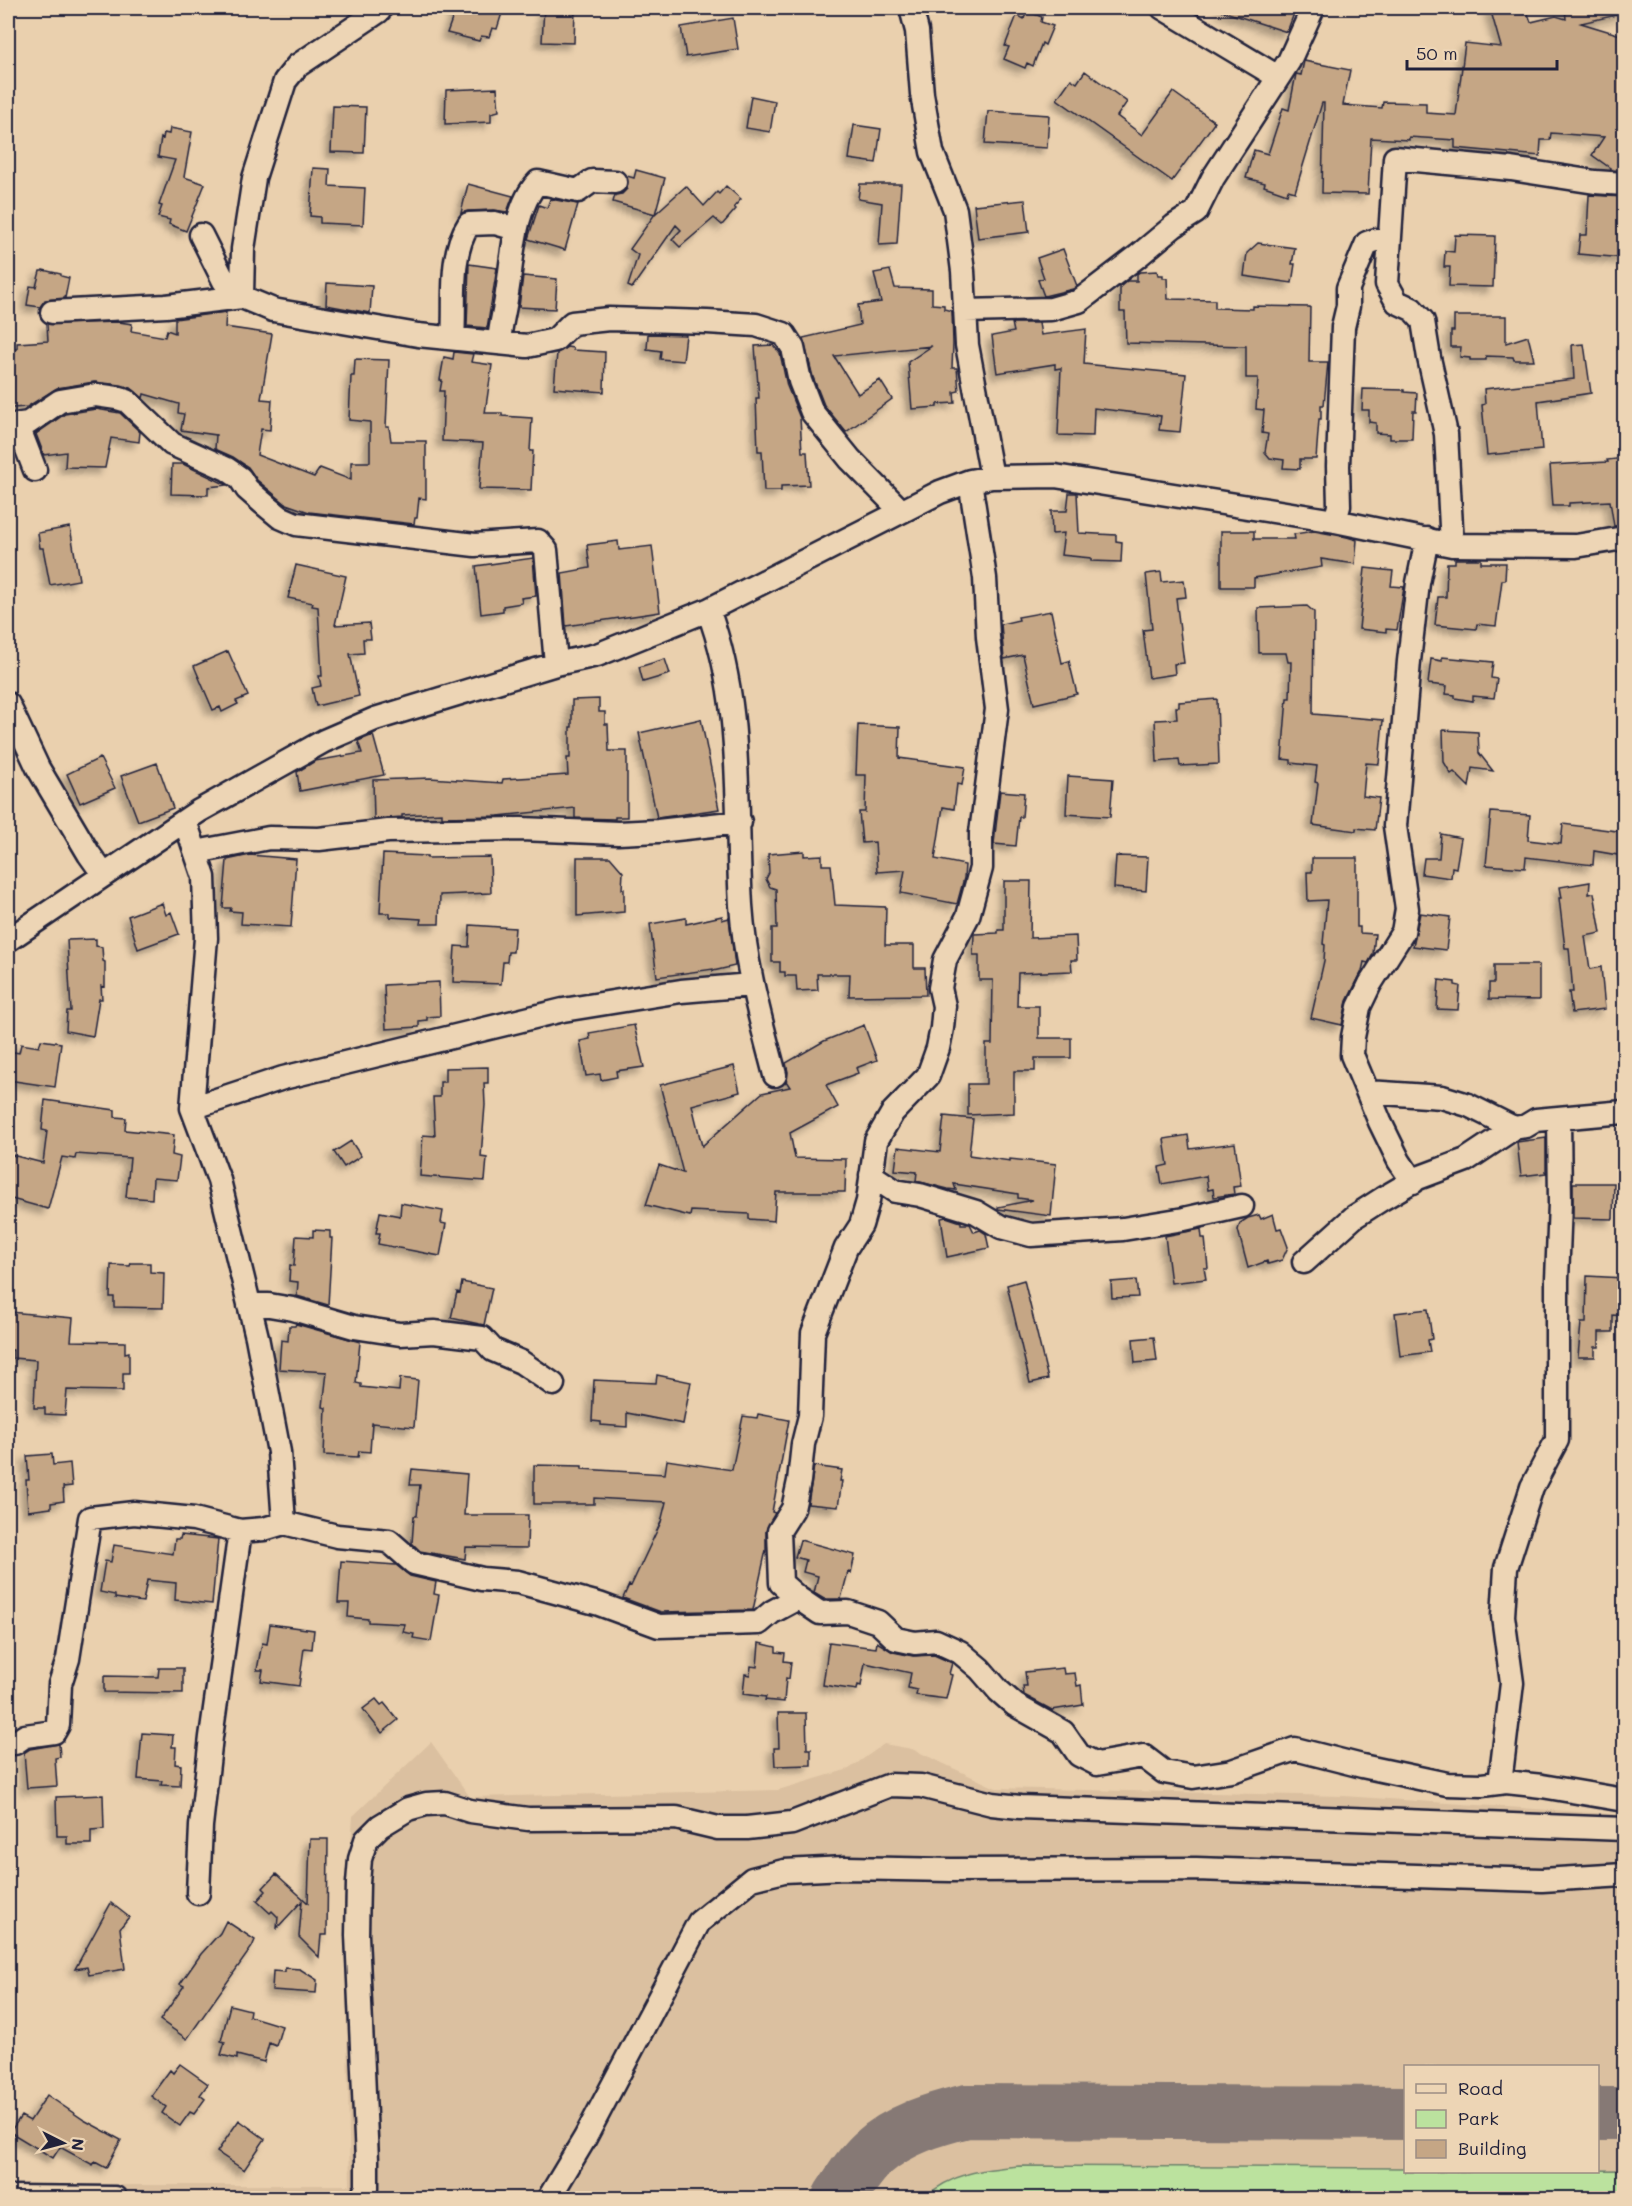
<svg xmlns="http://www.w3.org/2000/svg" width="1632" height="2206" viewBox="0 0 1632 2206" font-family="Mali,sans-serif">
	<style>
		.built { fill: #dbc0a0; fill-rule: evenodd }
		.green { fill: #bbe29e; stroke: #6e826c; stroke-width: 1.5 }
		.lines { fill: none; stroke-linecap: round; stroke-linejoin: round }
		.taxiway { stroke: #867974; stroke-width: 54 }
		.building { fill: #c5a685; stroke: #22223b; stroke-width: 1.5; filter: url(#shadow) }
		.minor-casing { stroke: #22223b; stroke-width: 27 }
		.minor { stroke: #edd5b5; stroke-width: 22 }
	</style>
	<defs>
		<filter id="shadow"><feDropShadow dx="-5.5" dy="5.5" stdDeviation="3" flood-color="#0004"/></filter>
	</defs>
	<rect width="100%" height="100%" fill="#ead0ae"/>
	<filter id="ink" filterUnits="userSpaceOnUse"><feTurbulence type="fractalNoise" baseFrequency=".0167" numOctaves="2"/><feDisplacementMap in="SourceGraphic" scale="12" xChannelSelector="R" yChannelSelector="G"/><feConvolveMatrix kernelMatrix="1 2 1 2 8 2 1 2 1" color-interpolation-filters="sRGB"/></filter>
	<g filter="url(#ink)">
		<!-- built -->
		<path class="built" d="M431,1742L470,1797L778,1790L849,1769L884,1744L912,1749L996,1788L1343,1796L1624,1815V2198H8V2185H350L345,1938L353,1816ZM1406,2066H1598V2172H1406Z"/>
		<!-- green -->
		<path class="green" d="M1019,2166L1405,2168L1406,2172L1624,2170V2198H924C951,2173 984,2169 1019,2166Z"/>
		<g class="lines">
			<!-- taxiway -->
			<path class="taxiway" d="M1598,2114H1624
				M839,2198C849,2183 859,2166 873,2153C898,2130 934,2119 967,2111L1406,2113"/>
		</g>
		<!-- building -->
		<path class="building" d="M456,8H491L502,13L497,29L492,28L489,37L481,36L479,41L447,33Z
			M544,8L575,9L574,43L542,42Z
			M1223,8H1296L1287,32L1222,11Z
			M1490,8H1526L1531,22L1556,16L1566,19L1565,8H1621V14L1581,23L1624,36V171L1613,170L1592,155L1604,137L1551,133L1550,140H1541L1540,156L1455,148V140L1409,137V140L1371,138L1368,194L1322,193L1324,103H1322L1295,192L1288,190L1287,194L1264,186L1265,183L1246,178L1254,150L1268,154L1283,108L1289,110L1296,74L1301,75L1304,61L1350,70L1343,105L1382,108L1383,102L1426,103V113L1456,115L1465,43L1501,47Z
			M1027,11L1042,17L1041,22L1053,26L1045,45L1042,43L1033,66L1027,63L1025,68L1004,59L1009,47L1005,46L1017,15L1024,19Z
			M733,18L738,49L686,57L681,27Z
			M1085,71L1127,102L1117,116L1142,135L1173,92L1215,122L1172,181L1057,99L1071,79L1077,83Z
			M497,88L499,111L491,113V122L445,124L446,90Z
			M751,96L775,101L770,132L746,128Z
			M333,106L366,107L364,153L331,152Z
			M988,111L1049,115L1047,148L985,144Z
			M854,125L881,129L876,163L849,159Z
			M170,128L192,132L184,177L205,184L186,231L169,224L170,220L158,217L162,206L159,205L175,160L158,157L161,138L163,139L164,133L169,134Z
			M313,168L330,169L329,186L365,188L363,225L320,223V217L310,216Z
			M636,170L665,178L655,214L686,186L704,206L717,192L719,194L726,186L741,199L734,207L736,209L722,225L714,218L680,247L672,239L681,230L676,225L632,288L628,286L638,255L630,249L655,214L613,202L615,195L622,194L627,189L628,182L627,176L634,178Z
			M468,184L513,196L507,212L494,210L468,211L461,213Z
			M860,184H901L897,244L879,245L882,203L858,199Z
			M1589,195L1624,197V258L1578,254L1580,235H1587Z
			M550,199L578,204L565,250L528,239L539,205L547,208Z
			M1025,200L1029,232L978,238L974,205Z
			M1455,235L1495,236L1493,287L1449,286L1450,267H1444L1445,251L1454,252Z
			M1258,243L1295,248L1292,264H1295L1292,283L1244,276L1247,253Z
			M1063,249L1077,286L1073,289L1044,296L1038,280L1044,278L1037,258Z
			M469,264L497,268L487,328L467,326Z
			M43,270L61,274V276L69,278L65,298L45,300L40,307L27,305L30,286L36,287L40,271H43Z
			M890,270L895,288L932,289V304L944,305V309L952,311L953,344L952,368H957L959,391L954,392L955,403L937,404V407L912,409L908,362L932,346L834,356L858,394L880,380L892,399L846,432L824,405L813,377L803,338L860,325L858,305L881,302L874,273Z
			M1157,271L1158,275H1163V278H1167L1168,299L1215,300V308L1253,309V306L1310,307L1309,362H1328L1324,405H1321V419H1319L1316,459H1300V469L1283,468L1284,460L1270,458L1265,452L1268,434L1262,433L1264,410L1256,409L1258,378H1246V346L1126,343L1125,312H1120V287L1127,281H1137V274L1140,272Z
			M523,276L557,279L555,309L519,307Z
			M327,283L372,286L370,313L326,305Z
			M226,312L225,327L272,334L261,399L272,400L270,430L261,429L257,455L314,477L320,468L351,480V462H370V422L349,420L351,376H354L355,359L389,360L386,427H389L391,441H426V499L419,498L417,518H415L414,524L309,512L286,504L257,480L248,467L233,457L215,449L216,435L181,430L184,414L178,413L179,404L144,394L143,398L131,388L121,385L94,382L57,388L27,407L12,408L11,402L8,403V349H17V343L48,341L47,324L119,322L132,324L131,331L165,337L167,330L175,333V319Z
			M1454,316H1506V343L1528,336L1534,360H1514L1513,357L1486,356V360H1470V358L1460,357L1461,347H1451V331H1454Z
			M1012,323H1039L1041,335L1086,329L1084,364L1186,374L1180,432L1159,430L1161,416L1094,408L1093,436L1058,435L1061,368L1055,369V364L997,373L992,336L1014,332Z
			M648,334L686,335L683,361L660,359L661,351L647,349Z
			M1584,344L1591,393L1538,401L1542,450L1487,455L1482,405L1485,404L1484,389L1574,379L1572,345Z
			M773,345L780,353L787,386L800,418L802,452H807L809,485L781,486V491H764L762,451H758L756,398H759L755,346Z
			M567,347L573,348V350L605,352L604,392L554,388L557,353Z
			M454,352L473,354L471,362L492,365L485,413H502V416L532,418L530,451H533L531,490L479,489L483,443L442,441L444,391H440L442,380H440L444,357L453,359Z
			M1363,389L1404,390V392L1417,393L1416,411H1413L1412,439H1390V434L1376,433V423L1369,422V410H1362Z
			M96,409L120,413L140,432L139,442L111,438L105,468L65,467L66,452L44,455L36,434L65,414Z
			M1624,458V525L1614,526L1610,501L1569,503V506H1553L1550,465L1608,462L1607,460Z
			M172,464H183L227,485L208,487V495L171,494Z
			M1069,493H1077L1079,533L1116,535V541L1122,542L1121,562L1091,561V558L1061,555L1064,533L1052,534L1051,511H1067Z
			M70,527L79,580L50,585L43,548H40L38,533Z
			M1221,531H1254V539H1295L1294,534L1314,531L1347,537L1357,540L1355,564L1321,559L1322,567L1254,578V587H1221Z
			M618,541L619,550L652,546L660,612L566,626L562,573L590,568L587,545Z
			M533,558L536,596L521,598L522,603L503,606V611L481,614L476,566Z
			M1455,559H1481V563H1506L1505,580H1502L1496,626L1477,624L1476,629L1435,625L1438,597H1446L1447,563H1455Z
			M296,565L346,576L335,625L369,623L371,639H363L364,653L350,654L359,696L316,706L312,688L321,686L319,676H322L318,607L312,606L313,603L288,598Z
			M1365,568L1393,571L1391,586L1404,587L1397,630L1386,629V632L1359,629Z
			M1161,572L1162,582L1184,580L1186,597L1176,598L1184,663L1174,664L1175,674L1149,678L1143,630L1152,629L1146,574Z
			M1307,606L1314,612L1313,714L1383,720L1379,764L1366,763L1363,796L1379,798L1375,830L1356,828V831L1313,825L1318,783L1315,782L1317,766L1291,763V760L1282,759L1287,698H1290L1291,662H1288L1286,653H1259L1258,608Z
			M1051,611L1062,663L1069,661L1077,694L1034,704L1023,655L1004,659L1001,624L1019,620L1018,617Z
			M228,651L248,696L236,701L238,704L222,712L220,707L213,710L194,666Z
			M1442,657L1493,662L1491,678L1497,679L1494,698L1473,696V701L1455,698V695L1446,694L1447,686L1428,684L1431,659L1442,661Z
			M665,659L670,674L643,682L639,667Z
			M599,699V712H605V724H608L609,751H627V817H615V819L575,818V808L498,816L442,817V813L402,815V817L374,819L373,780L430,778L502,783L503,779L568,775L567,758H570V727H572V700Z
			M1217,699L1219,764L1180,766L1179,760L1157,762L1155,720L1177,719L1176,707H1179V702Z
			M701,719L719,809L657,818L639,733Z
			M858,725L900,727L899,758L965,767L962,785L957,784L954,809L943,807L935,859L965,865L964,878L957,904L901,893L905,870L877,872L875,842L862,843L859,812H865L866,775H856Z
			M1443,730L1478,732L1479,753L1493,771L1472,768L1469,787L1454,772L1451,774L1444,762Z
			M373,735L384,775L300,791L297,772L315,761L362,753L358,741Z
			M100,758L115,788L80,803L67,774Z
			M157,763L173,808L138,821L121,776Z
			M1068,776L1113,779L1110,817L1066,814Z
			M1000,791L1024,793L1022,817H1019L1016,846L994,844Z
			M1491,812L1530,815L1528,840L1561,844L1563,824L1624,832V856L1594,851L1593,865L1526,857L1525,868L1486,865Z
			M1441,834L1461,838L1456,868L1452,867L1451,878L1422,874L1424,858H1439Z
			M804,851V856L822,855V865H831L835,905L886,907L885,945H914V968H925L926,995L849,996L850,974H817L818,990L797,991L796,976H785V972H780V962H772V928H777L776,889L770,887L766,879L769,873L768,854Z
			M383,854L427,856V858L490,857L491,893L440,895L439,924H420L421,919L390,917V913H380Z
			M250,855L296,859L291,927L241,924L242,912L230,911L231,908H223L227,860Z
			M1116,856L1148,857L1146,891L1114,888Z
			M577,857H610L623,872L622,889H624V912L577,916Z
			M1312,858H1357V927H1360V933L1375,934L1373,954L1368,963L1364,962L1362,971L1347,1001L1342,1025L1311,1018L1324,961L1325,945L1323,944L1327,900L1308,901L1307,872H1312Z
			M1004,881H1031L1030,938L1076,936L1077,960H1071L1072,971L1018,973L1017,1006H1039V1038H1071V1058H1035V1071H1014V1113L968,1115V1084H986V1044H992L993,980H979V955H973L974,934L998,933V930H1004Z
			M1590,882L1589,894L1594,893L1601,933L1585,936L1590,969L1601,967L1605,1009L1572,1013L1569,992H1573L1569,948H1565L1559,898H1562L1560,887Z
			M162,903L166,915L171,912L179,934L138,949L128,916Z
			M1420,913L1450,917L1446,950L1413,946Z
			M722,916V920L729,918L735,966L713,971V969L657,977L650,924L686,918V924Z
			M470,925L515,928L513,952H508L507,962H503L501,984L453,982L455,946L469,947Z
			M96,939V946L102,947L103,961L105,962V987L101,986L102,999H99L93,1036L66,1031L67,1011H71L67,940Z
			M1494,965H1539V1000L1489,999V983H1494Z
			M1439,980L1455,982V985L1460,986L1458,1010L1437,1009Z
			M439,982L440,1016L427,1017V1020L419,1021V1027L386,1029L384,985Z
			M634,1025L644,1067L616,1071L617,1077L601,1080L600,1074L586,1076L580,1041L590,1039L589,1033Z
			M864,1025L877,1060L856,1068L858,1073L826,1085L838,1107L790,1133L795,1158L846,1159L845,1192H776L774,1221L749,1219V1214L691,1211L690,1216L646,1205L659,1165L683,1173L660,1085L734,1066L740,1092L692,1105L702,1146L762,1093L790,1087L786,1081L788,1072L786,1063L824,1041Z
			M41,1040L61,1043L55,1087L8,1080V1051L19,1053L21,1044L39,1047Z
			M488,1067V1083H484L485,1105L481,1157L487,1158L485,1181L420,1176L423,1135L435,1136L433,1097H440V1082H445V1068Z
			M45,1100L115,1110V1117L126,1118L125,1130L174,1135L172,1155L180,1157L177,1180L153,1178L152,1199L126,1197L130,1158L76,1154L75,1159L62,1157L48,1209L8,1198V1154L43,1163L47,1131L42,1130Z
			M944,1116L973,1119L969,1155L1010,1161V1159L1056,1164L1051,1216L998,1209V1207L1033,1200L1018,1198V1194L954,1184L956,1190L948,1189L916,1181L917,1172L895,1170L898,1147L940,1152Z
			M1188,1135L1190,1149L1235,1143L1241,1186L1233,1187L1234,1194L1214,1197L1213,1189L1208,1190L1206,1176L1162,1184L1159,1167L1168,1165L1164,1139Z
			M1546,1138V1173L1521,1176L1517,1142Z
			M351,1141L361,1156L344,1167L334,1152Z
			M1573,1183H1614L1613,1219L1573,1218Z
			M401,1203L443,1211L441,1223L446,1224L440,1256L378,1244L380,1233H376L380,1212L400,1216Z
			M1273,1214L1277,1229L1281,1228L1288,1247L1282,1260L1268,1264L1267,1261L1248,1268L1238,1230L1240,1223L1248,1218L1259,1215L1261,1219Z
			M946,1217L961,1222V1224H970L974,1232L980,1230L986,1234L989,1248L947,1257L941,1218Z
			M1201,1229L1202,1238H1205L1208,1268H1204L1206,1279L1171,1283L1165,1236Z
			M313,1230L330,1231V1238H332L328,1305L297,1296L298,1282L289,1281L290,1265L294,1266L296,1236L313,1237Z
			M131,1263H150V1272L164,1273L163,1308L114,1307V1297H110L111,1265L130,1266Z
			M1587,1276L1624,1278V1316L1613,1315V1332H1599V1347H1595V1357H1578L1581,1323H1586Z
			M1024,1280L1048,1379L1030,1383L1007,1285Z
			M1136,1280L1138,1297L1112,1298L1111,1282Z
			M462,1282L492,1288L484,1325L451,1318L457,1292L460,1293Z
			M1428,1309L1432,1339L1428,1340L1430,1352L1400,1356L1395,1313Z
			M10,1312L73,1318L71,1341L125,1342V1353L129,1352V1373H123V1391L67,1390L65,1415L45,1414V1408H34L36,1360L13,1358V1350H8Z
			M296,1324L360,1342L356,1383L361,1384V1387L399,1391L400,1378L418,1380L414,1427L372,1423L370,1452L359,1451L358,1457L324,1455L326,1408L323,1407L327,1372L279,1369L281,1340L288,1341L289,1326H295Z
			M1154,1337L1157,1361L1135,1363L1133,1339Z
			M657,1375L691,1382L683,1424L627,1413V1427L601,1425V1422L592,1421L594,1380L656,1383Z
			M758,1414L789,1420L772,1512L775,1513L766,1531V1550L753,1610L661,1612L623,1598L629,1585L631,1586L661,1522L666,1502L594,1498V1504H534V1465L582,1466V1469L665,1474L667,1460L732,1470L743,1416L757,1418Z
			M52,1454L53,1465L70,1463L72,1486L63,1487L64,1501L51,1503V1508L28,1511L26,1480H29L27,1456Z
			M814,1466L842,1470L840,1481H842L838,1507L808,1504Z
			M412,1469L467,1474L464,1515H528L527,1548L466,1547L465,1559L420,1551L412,1543L414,1516H417L420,1485H410Z
			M181,1535L218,1539L212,1604L175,1600L176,1583L147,1580L143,1602L115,1598V1595L100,1592L105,1561L111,1562L114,1545L173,1554L175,1539H180Z
			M800,1540L855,1555L851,1573L848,1572L841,1599H824L814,1593L818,1576L803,1572L806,1560L795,1557Z
			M341,1561L396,1565L410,1576L436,1582L434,1594L439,1595L431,1641L413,1638L414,1634L403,1632L405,1624L368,1622V1619L348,1617L349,1603H338Z
			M270,1624L314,1630L312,1649L304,1648L299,1686L261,1681L263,1670H257L262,1643L267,1644Z
			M829,1642L876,1648L877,1642L893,1652L913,1656L934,1655L952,1663L949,1674L952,1675L946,1699L916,1695L917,1690L908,1688L911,1673L865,1663L861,1686L858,1685L857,1690L823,1685Z
			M759,1643L776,1647V1652L785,1653L784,1661L791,1662L789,1679L786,1678L784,1702L765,1700L766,1697L743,1694L745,1674L750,1675L751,1666L757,1667Z
			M159,1668H183V1693L104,1692V1676L158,1677Z
			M1063,1668L1064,1674L1075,1673L1077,1686L1081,1685L1083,1705L1052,1710L1024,1695L1023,1686H1027L1025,1672Z
			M376,1699L381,1705L384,1703L398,1720L382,1733L363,1709Z
			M778,1713H806L807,1749H811V1765L775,1766L774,1748H779Z
			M142,1733L173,1735L172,1747H176L175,1764L181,1765L180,1786L161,1785L162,1781L138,1779Z
			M59,1744L60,1757L55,1758L57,1786L27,1788L24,1753L30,1749Z
			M103,1795L104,1829L91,1830V1844H67V1836H57L56,1797Z
			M310,1839H328L327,1935H321L319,1957L299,1937L302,1901L277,1928L278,1917L272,1911L270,1913L257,1901L266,1891L263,1888L276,1874L308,1903Z
			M111,1903L129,1917L120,1928L125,1969L89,1975L87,1967L75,1969Z
			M226,1921L255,1940L252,1947L187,2039L160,2020L184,1986L180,1984L201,1954L220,1933Z
			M285,1968L300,1969L317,1980L316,1993L272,1990L273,1971L285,1972Z
			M230,2005L250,2010L249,2016L282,2026L276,2046L269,2043L264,2062L237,2055V2059L221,2055L225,2042L221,2041Z
			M180,2064L208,2084L200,2095L205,2099L194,2114L190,2112L180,2126L162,2113L166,2107L151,2096L170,2070L173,2073Z
			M47,2095L84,2120L121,2140L106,2168L95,2162L93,2165L60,2147L53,2158L10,2132L21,2116L30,2121Z
			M239,2120L265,2139L244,2170L217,2152Z"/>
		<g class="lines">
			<defs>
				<path id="minor" d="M911,8L917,31L922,94L932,152L955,210L963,271L967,345L992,477
					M1163,8L1278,77
					M201,235L224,281L242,297L273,310L418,335L527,346L555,340L572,323L609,319L707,322L756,325L784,334L793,348L800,381L812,412L850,459L901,511
					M965,311L1051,309L1079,301L1138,256L1174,226L1196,212L1213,178L1289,61L1313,8
					M52,312L166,306L242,297L243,249L254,178L285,81L297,66L379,11
					M453,338C456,301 448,256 469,224L495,223L516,229
					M499,343C500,325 505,310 507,293C513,259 513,208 538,182L578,191L592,181L615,182
					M8,426L28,423L60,401L96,395L117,398L127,401L172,444L227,469L240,478L247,489L263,503L280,517L296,524L475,545L538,541L546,550L556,664
					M18,426L35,470
					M970,481L985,578L988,637L997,709L981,833V868L968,916L945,960L940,988L944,1006L942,1028L938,1048L928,1076L893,1112L876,1141L868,1201L861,1225L846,1248L813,1333L810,1416L803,1444L799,1481L793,1509L779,1531L781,1583L798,1598L820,1613L848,1612L878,1622L896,1639L915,1643L936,1641L960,1652L980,1669L999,1691L1015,1705L1063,1732L1079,1755L1097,1764L1143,1756L1164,1772L1193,1777L1232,1771L1295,1749L1362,1766L1447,1784L1482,1785L1506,1782L1542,1786L1624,1800
					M1335,521L1339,506L1338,466L1343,327L1348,306V288L1367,243L1376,240H1388
					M1452,545L1446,434L1429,358L1423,321L1412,309L1397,302L1387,284L1395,158L1511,169L1595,182L1624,184
					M708,610C744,704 735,806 741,905C745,965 760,1017 775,1075
					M8,704L38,768L89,854L104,875
					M196,852L269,838L319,839L388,831L521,829L618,833L658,831L740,822
					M8,940L199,811L324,741L375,719L556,664L597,655L708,610L940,492L970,481L992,477L1055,476L1335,521L1452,545L1576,546L1624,538
					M1368,1092L1442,1097L1468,1105L1514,1128
					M192,1108L283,1078L563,1010L681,991L751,985
					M871,1175L895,1191L920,1195L976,1212L1001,1227L1031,1235L1123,1229L1184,1219L1242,1206
					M1413,1182L1399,1161L1380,1122L1352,1055L1353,1037L1359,1007L1370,984L1403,932L1407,909L1395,826L1409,661L1418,583L1427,539
					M1304,1262L1354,1217L1382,1199L1418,1178L1466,1160L1514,1128L1526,1126L1536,1120L1624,1112
					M249,1305H269L293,1309L354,1327L400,1334L434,1332L482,1338L493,1350L521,1362L553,1384
					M284,1523L337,1536L389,1541L414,1563L482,1579L518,1582L599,1604L659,1626L759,1623L772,1612L798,1598
					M15,1743L25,1736L54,1732L58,1725L60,1684L68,1659L90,1518L134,1513L194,1519L240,1531L264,1529L284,1523L279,1452L257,1337L219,1180L192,1108L206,938L204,877L185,821
					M1500,1783L1512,1683L1503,1616L1506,1568L1532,1487L1557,1440V1280L1560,1203L1559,1118
					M198,1893L201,1826L211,1737L240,1531
					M8,2197L115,2198
					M361,2198L367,2188V2160L357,1935L358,1883L360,1859L366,1840L380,1826L408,1809L426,1804L445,1803L470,1811L528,1819L676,1818L718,1828H747L792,1823L890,1785L921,1786L992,1804L1020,1807L1624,1829
					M549,2198L585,2138L699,1922L752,1879L784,1871L845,1868L951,1870L1196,1869L1542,1880L1624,1875"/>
			</defs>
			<!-- minor casing -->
			<use href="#minor" class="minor-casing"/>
			<!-- minor -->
			<use href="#minor" class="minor"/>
		</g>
	</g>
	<!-- margin -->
	<rect width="1632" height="2206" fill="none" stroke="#edd5b5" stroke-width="30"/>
	<rect x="15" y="15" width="1602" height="2176" fill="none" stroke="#22223b" stroke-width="2" filter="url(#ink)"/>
	<!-- legend -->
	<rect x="1404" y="2065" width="195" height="108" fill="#edd5b5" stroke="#9c8d84" stroke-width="1.5"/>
	<rect x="1416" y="2084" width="30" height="9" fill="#edd5b5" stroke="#9c8d84" stroke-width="1.5"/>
	<text x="1458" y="2095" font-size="18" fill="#22223b">Road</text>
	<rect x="1416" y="2110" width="30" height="18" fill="#bbe29e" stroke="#9c8d84" stroke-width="1.5"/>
	<text x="1458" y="2125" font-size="18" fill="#22223b">Park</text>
	<rect x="1416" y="2140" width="30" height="18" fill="#c5a685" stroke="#9c8d84" stroke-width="1.5"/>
	<text x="1458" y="2155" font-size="18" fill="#22223b">Building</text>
	<!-- north arrow -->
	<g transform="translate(63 2143) rotate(96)" stroke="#edd5b5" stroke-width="4.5" paint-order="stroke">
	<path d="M0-4.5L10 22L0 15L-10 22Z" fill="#22223b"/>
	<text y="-9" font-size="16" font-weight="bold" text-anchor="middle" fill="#22223b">N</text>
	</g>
	<!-- scale -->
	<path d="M1407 60v9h150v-9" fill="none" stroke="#22223b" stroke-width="3"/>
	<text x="1416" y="60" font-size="18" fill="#22223b" stroke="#edd5b5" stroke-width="4.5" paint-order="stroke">50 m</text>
</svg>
